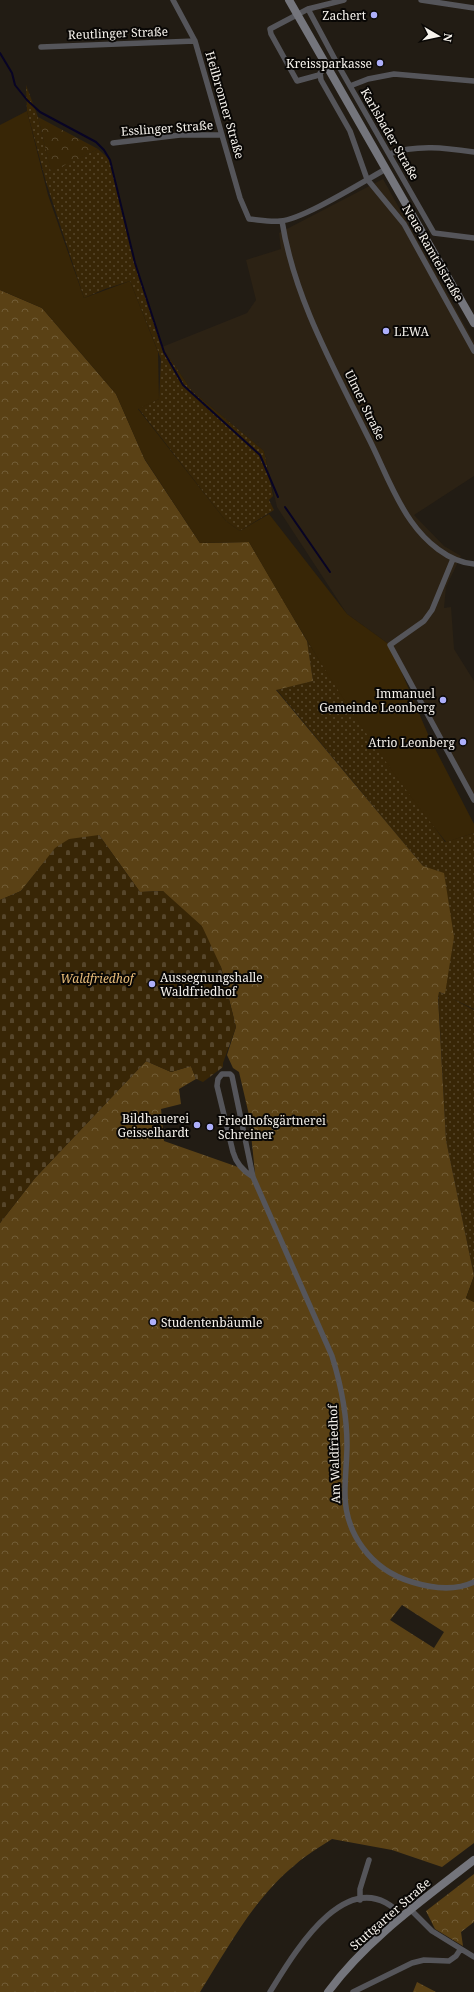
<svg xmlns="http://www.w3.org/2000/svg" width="474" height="1992" viewBox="0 0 474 1992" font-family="'Noto Serif',serif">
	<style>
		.built { fill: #2c2214 }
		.grass { fill: url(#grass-dots) }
		.forest { fill: url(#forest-crowns); fill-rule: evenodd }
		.cemetery { fill: url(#cemetery-stones) }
		.park { fill: url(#park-crowns) }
		.garden { fill: #382606 }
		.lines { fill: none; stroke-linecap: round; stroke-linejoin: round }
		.stream { stroke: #080425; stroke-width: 2 }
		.street { stroke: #55555a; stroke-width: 5.5 }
		.secondary { stroke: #74757c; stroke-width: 8 }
		.poi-dot { fill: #adaffb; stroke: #090705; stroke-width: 1.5 }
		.labels { text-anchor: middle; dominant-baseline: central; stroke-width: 4; stroke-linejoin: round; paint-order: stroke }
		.poi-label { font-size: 12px; fill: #f7f3ed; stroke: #090705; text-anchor: end }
		.street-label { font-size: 12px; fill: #f7f3ed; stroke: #090705 }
		.park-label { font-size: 12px; font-style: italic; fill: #e8bc79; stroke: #090705 }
	</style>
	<defs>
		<pattern id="grass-dots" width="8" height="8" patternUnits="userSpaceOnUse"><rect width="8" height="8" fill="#382606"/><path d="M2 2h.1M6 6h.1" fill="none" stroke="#56462b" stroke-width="1.8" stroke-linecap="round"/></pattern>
		<pattern id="forest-crowns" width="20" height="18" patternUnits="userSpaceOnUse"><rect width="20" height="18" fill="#5a4115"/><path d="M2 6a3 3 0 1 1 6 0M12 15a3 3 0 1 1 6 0" fill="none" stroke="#725d37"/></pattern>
		<pattern id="cemetery-stones" width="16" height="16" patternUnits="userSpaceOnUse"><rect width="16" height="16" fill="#382606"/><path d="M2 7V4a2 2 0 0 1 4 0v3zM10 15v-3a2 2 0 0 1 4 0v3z" fill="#56462b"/></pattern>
		<pattern id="park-crowns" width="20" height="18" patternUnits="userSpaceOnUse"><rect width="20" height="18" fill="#382606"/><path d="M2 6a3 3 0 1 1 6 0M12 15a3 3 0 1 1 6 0" fill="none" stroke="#56462b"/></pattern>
	</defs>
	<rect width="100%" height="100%" fill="#221c14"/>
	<!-- built -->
	<path class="built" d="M383,179L474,342V476L414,515L444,546L461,556L446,587L444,608L451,607L454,649L474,681V796L390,645L347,614L277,507L264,451L192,391L162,347L247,313L256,300L246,260L281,249L279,233Z"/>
	<!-- grass -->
	<path class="grass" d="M26,85L38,117L51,171L98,149L110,160L135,263L162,347L192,391L264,451L273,496L269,500L274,510L240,531L226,521L138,408L159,399L161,359L130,281L105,289L84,298L46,182L27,111Z
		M307,641L373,741L445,842L474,833V1009L451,998L474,1010V1276L446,1140L438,992L445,994L423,866L276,689L313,681Z"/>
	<!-- forest -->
	<path class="forest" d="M0,290L42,308L116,394L145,460L200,543L249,542L307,641L313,681L276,690L423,866L444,873L454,937L445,994L439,992L438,997L446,1140L474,1276L466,1298L474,1302V1843L442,1867L392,1850L332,1839C320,1847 306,1855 295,1865C254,1898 228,1948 200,1992H0V1223L35,1178L146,1061L171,1072L191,1066L196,1079L179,1089L181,1104L161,1109L164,1141L255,1173L249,1115L239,1072L233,1068L227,1055L236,1027L221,967L163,891L140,892L99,835L45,861L21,891L0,900ZM402,1605L444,1632L434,1648L390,1620Z
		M474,1874V1922L461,1932L463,1946L435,1929L426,1911Z
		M417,1982L436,1992H413Z"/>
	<!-- cemetery -->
	<path class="cemetery" d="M99,835L140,892L163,891L202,926L221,967L236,1027L223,1063V1067L203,1082L196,1079L191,1066L171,1072L146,1061L35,1178L0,1223V900L21,891L55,848L69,839Z"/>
	<!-- park -->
	<path class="park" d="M38,117L98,149L51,172Z"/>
	<!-- garden -->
	<path class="garden" d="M27,111L48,195L84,298L130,281L158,352L159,399L138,409L226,521L240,531L269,514L347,614L390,645L430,739L474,824V833L446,842C371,749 309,646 249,542L200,543L144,458L116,394L42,308L0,290V125Z
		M474,1276V1302L466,1298Z"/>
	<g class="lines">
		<!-- stream -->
		<path class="stream" d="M0,53L12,73L15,85L27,100L40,112L96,142L104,150L110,160L135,263L164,352L183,385L260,455L278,497
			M285,507L330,572"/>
		<!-- street -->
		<path class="street" d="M173,0L195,41L240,198L249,219C260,220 270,222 280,221C302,220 364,181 386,169
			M421,0L474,8
			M308,9L338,65L434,233L474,238
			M41,47L195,41
			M327,67L320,73L321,80L350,131L367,179L404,224L474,351
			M319,75L297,81L271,34L270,29L308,9L344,0
			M350,86L368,79L394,74L474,81
			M113,143L180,135H222
			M389,154C417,144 446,148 474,152
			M282,221C294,298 334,368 368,437C382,464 393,496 411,521C425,541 448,562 474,564
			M453,559L432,610L424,621L390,645L474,800
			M253,1177C243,1171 236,1163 233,1152L217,1086L218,1079L222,1074H230L232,1076L253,1177L332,1356C341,1385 347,1414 347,1445C347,1460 345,1476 345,1491C344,1533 371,1570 412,1582C431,1588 455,1591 474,1582
			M360,1900V1889L369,1860
			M411,1910L432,1931L474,1957
			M270,1992C294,1953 350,1857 403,1917
			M353,1992L412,1963L424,1960L449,1961L456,1956L460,1950"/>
		<!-- secondary -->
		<path class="secondary" d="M289,0L474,323
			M328,1992C367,1939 423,1900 474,1860"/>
	</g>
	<!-- markers -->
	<g class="poi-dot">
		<circle cx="374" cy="15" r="4"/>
		<circle cx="380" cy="63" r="4"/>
		<circle cx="386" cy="331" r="4"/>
		<circle cx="443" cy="700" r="4"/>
		<circle cx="463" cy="742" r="4"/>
		<circle cx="152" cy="984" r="4"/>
		<circle cx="197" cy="1125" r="4"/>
		<circle cx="210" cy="1127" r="4"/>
		<circle cx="153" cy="1322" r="4"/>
	</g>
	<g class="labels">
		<!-- poi labels -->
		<g class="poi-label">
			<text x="366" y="15">Zachert</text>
			<text x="372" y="63">Kreissparkasse</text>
			<text x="394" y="331" text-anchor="start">LEWA</text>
			<text x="435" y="693">Immanuel<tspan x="435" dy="14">Gemeinde Leonberg</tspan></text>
			<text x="455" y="742">Atrio Leonberg</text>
			<text x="160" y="977" text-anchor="start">Aussegnungshalle<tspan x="160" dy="14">Waldfriedhof</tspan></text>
			<text x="189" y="1118">Bildhauerei<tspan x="189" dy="14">Geisselhardt</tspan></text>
			<text x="218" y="1120" text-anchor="start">Friedhofsgärtnerei<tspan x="218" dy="14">Schreiner</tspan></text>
			<text x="161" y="1322" text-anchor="start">Studentenbäumle</text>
		</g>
		<!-- street labels -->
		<g class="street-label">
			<text transform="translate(118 33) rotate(-2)">Reutlinger Straße</text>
			<text transform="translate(225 105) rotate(74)">Heilbronner Straße</text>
			<text transform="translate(167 128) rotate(-4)">Esslinger Straße</text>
			<text transform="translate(390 134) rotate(60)">Karlsbader Straße</text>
			<text transform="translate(433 253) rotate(60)">Neue Ramtelstraße</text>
			<text transform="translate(365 405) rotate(64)">Ulmer Straße</text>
			<text transform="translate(334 1454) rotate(-92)">Am Waldfriedhof</text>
			<text transform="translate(390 1914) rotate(-41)">Stuttgarter Straße</text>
		</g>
		<!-- park labels -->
		<g class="park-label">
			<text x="97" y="978">Waldfriedhof</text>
		</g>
	</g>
	<!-- north arrow -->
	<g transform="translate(438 36) rotate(99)" stroke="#090705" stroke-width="3" paint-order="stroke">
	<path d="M0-3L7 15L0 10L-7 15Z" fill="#f7f3ed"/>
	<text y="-6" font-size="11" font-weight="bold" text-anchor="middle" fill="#f7f3ed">N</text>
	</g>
</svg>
